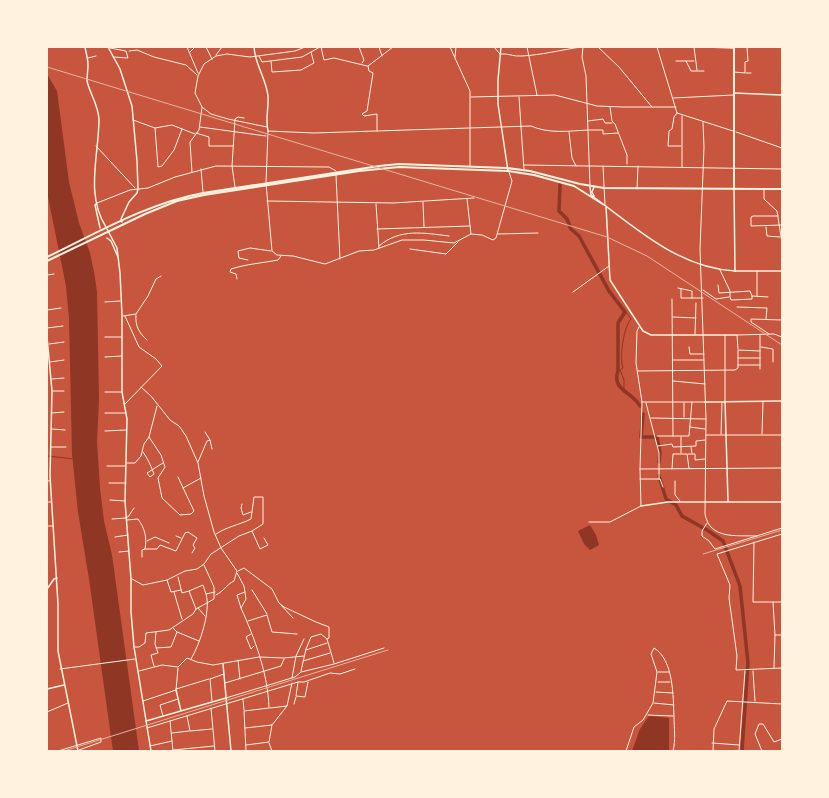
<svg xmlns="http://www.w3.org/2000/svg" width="829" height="798" viewBox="0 0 829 798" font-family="Cabin,sans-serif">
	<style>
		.water { fill: #8f3625 }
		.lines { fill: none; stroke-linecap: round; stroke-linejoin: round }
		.stream { stroke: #8f3625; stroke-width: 1 }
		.river { stroke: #8f3625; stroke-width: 3.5 }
		.minor { stroke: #fff3e0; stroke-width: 1 }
		.tertiary { stroke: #fff3e0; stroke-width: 1.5 }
		.secondary { stroke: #fff3e0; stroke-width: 1.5 }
		.primary { stroke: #fff3e0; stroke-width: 2 }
		.trunk { stroke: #fff3e0; stroke-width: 2 }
		.rail { stroke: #e9b49f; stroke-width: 1 }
	</style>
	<rect width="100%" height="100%" fill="#c8553d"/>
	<!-- water -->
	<path class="water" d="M47,74L57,91L69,182L79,223L90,253L94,272L97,292L99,399L97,442L100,488L104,521L112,555L139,751H113L89,579L78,512L72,454L69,318L66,286L47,192Z
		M590,525L596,535L599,545L590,550L584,544L578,531Z
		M649,716L669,718V751H632L640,729Z"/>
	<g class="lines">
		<!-- stream -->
		<path class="stream" d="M624,392V380L620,370L623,368C619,357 624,326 631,319L626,312
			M47,456L74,459"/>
		<!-- river -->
		<path class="river" d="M560,185L559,211L567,219L571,229L579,236L609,291L625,312L618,323V371C611,390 633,392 640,406
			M643,414L641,437H657L660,453L659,462
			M659,476L666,499L676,505L682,516L707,530L723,541L740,586L748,663L742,751"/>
		<!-- minor -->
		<path class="minor" d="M187,47L198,73
			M206,47L212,59
			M321,47L324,60L334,58L367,66
			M359,47L364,60L362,63
			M379,47L382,56
			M450,47L470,91V166
			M494,47L500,54C508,53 514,57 522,56C541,55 561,50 581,47
			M527,47L537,95
			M583,47L582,57L586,76L590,186
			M598,47L619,67L652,107
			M657,47L677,113L733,131
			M694,47L697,70
			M110,48L126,51L128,58L114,57
			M129,51L137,50L154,57L186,65L197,75
			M190,52L195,47
			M216,55L222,47
			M259,56L262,62L302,57L320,47
			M455,57L456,47
			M88,58L96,56
			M271,61L272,72L301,70L314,63L311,52
			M676,61H694
			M686,61L691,71H704
			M368,66L369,71L373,73L367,111L362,114L364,116L377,114V131
			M368,66L393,47
			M734,72L745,73V62L748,61L747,47
			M746,73H751
			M471,97L555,95L597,106L623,107H676
			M519,97L524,170
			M673,98L734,95
			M202,107L211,114L228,119L267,127
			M610,107L612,121L615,124L627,155V164
			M677,113L674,117L672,129L669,131L668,146H681
			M682,116V167
			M133,120L155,128L172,125L195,134
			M588,121L603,119L605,123H612
			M703,122L704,147L700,249L706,419L705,514C710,540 736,535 757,536
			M200,127L266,136
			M155,128L158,167L162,166L174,150L182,129
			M589,130H603V134L618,133
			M569,132L572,158L576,166
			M736,132L782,148
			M196,133L209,137V146H233
			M96,146L135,188
			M524,165L782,169
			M603,166L605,205
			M201,169L203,192
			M192,172L190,142L199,130L202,107L195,93L198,76L204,64L216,56L227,54L250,57L295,51L305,47
			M509,172L512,181L496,238L493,240L482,235L471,234L454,243L424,240H402L374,250L359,251L325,264L293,256L277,255L272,251L266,183L268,131L314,133L531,126C549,134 569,131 588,130
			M336,175L340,259
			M235,187L232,166L235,119L238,117L244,118
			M637,189L638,166
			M764,190V199L777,211L782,243
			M467,199L471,234
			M267,201L393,203L474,198
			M423,202L424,227
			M97,203L130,190L148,188L175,177L216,166L329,167L336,171
			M376,204L379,248
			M778,216H753L751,217V226L782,225
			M766,227L767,236L780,237
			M377,229L470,226
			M498,234L538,233
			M379,246C400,228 424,233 449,236
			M410,249L446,254L458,242
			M248,260L239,258L238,251L250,248L271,251
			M720,270L730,291V297L731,300L752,299V296L768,297
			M757,271V296
			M47,275L54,274
			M237,279L236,274L230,272L231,269C247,264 262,263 278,260L281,256
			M718,285L719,293L750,291L752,296
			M678,288L692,291V298
			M681,289V298H703
			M703,290L716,299L729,297
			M573,292L609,266
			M672,299L673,436
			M105,302L120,301
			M737,307L767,308L766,319
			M47,310L61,308
			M136,315C135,326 139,333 147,340
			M123,316L136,314L148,296L156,279L161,276
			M673,317L696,318
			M47,328L63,326
			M695,334L696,303
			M769,334L751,322V319L782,320
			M760,335V369
			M105,337H122
			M49,344L64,342
			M689,347L690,354H704
			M761,347L773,349V362
			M738,349L737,335L774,334L782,337
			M105,357L122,356
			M738,358H760
			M673,360H704
			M50,362L64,360
			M738,365H760
			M638,371L735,370L738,368V350L760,351
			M52,379L64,378
			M673,381L705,384
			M141,387L151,396L170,420L179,426L186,436L198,463L204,496L214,532L221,548L237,571L234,581C226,585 224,591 216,595
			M53,391H64
			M105,392H122
			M725,400V335
			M642,402H705
			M646,403L659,453V479
			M684,403V417
			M125,404L162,366L156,359L139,347L125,316
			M52,413L64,412
			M105,413H126
			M651,418L706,419
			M690,427L705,429
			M52,429L65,430
			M105,431L126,430
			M205,432L210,440
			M721,434L722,402
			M762,434L763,402
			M706,435H782
			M657,436H689L692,402
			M149,437L161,455L165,467L158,478L162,498L180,515L191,514L194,511L178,477
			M658,446L672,444L673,447L696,446V441L705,440
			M51,447H66
			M691,447L692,453
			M143,452C148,459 151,466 154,474L150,477L147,473L163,463
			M681,453V437
			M688,454H695V460L705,459
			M198,462L207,441L210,440L212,449
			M127,463H135L141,456L144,444L149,437L157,406
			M107,466H125
			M640,469L782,468
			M672,469L673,454H687L689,468
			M640,479H660L663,487
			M675,481V495L680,501
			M47,482L50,480
			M109,483H126
			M183,488L201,478
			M110,500L125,501
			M47,502H51
			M242,504L241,508L243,515L251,512
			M126,517H128L134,508
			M112,519L126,518
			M127,520L138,519C145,529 147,537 145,549L142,550V557
			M589,522H610L641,506L640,469L642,402L636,363L637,331L639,327
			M707,523L702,531V536L709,541L715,549L782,528
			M47,526H53
			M216,534C226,527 239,525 251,519L254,497H263V524L252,531
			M782,534L717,554L730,585L729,598L737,656L736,670L782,668
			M176,536L181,538
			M115,537L128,535
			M147,541L155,537L169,543
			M754,542L753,602H782
			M145,549H157L160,545L176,551L185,533L188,532L197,538L193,545L195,548L192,553
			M119,552L129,551
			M238,571L244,568L272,589L279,603L284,607L316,622L329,627V638L327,639
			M237,573L244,586L246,599L241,608C255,639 268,674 269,708L244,711L246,751
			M178,577L182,593L189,591
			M132,579L143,585L167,580L185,571L197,569L204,564L211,554L239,536L252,531L260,549L268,545L264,538
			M167,580L171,592L181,590
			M252,590L267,614
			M174,592L182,619
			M773,602L775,635L774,668
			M280,604L293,618
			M198,608L205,616
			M241,608L237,595L245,592
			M196,609L189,591L203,585L206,594
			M248,621L267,615L272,632L297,634
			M173,628L177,632L199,641
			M251,634L246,637L251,649L254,646
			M775,635H782
			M135,647H139L145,643L146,633L169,630L193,614L196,609L214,599V587L204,565
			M156,648L171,647L177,632
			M306,650L327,643
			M191,659C200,644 211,611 206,594L215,592
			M238,660L240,679
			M303,661L330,653
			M154,666L151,655L158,653L155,644L156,632
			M60,669L135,659
			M139,671L162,665L178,667L187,658L197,662L213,665L259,657L284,658L304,656
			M301,671L306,649L311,637L321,634L327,639L334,663
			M753,671L755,701
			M658,672H669
			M292,678L296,656L304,639
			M298,682L296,696L305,697L308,682
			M658,682H670
			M225,683L281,666L284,659
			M176,689L209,679
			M656,692L673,693
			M226,698L295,677L301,672L334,664L384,648
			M243,699L244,710
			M143,701L176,690L178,668
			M212,701L210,679L224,674
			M654,703L674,705
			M294,704L296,697
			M211,708L215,751
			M270,708L287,706L292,683
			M47,712L68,703
			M648,715L673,716
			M163,716L160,705L178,699
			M187,716L190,731L212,729
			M170,721L173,751
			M147,728L298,682H304L330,673L340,674L355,669
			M245,728L272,725L287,706
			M172,733L189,731
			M269,743L272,751
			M712,743L739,745
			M246,745L269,742L272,725
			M150,746L172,741
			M173,750L214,746
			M58,751L101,738V742L79,750
			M626,751L634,727L643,720L653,703L657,672L651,654L654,648C674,660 673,697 674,717C674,728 676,740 673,751
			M713,751L714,729L727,701L782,704
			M739,751L745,671
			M762,751L755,734L759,724H763L774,742L782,739"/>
		<!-- tertiary -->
		<path class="tertiary" d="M85,47C86,53 88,59 88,65C88,70 87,75 87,81C90,94 98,104 99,119C99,155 85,194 106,227
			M254,47C255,65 266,78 268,96C269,107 265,119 268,131
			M706,47L734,48
			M734,93L782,95
			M574,186L604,205
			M590,187L591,195C635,227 678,268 735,271
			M594,196L592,192L594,187
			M97,203L95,205L100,228
			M606,206L610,280L643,331L651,335H737
			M107,238L111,241L118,257
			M725,401L728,501
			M705,402L782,401
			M641,506L668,502H782
			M47,589L54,579L57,578
			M223,664L231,751
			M47,689L64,685
			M176,690L181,711
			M146,721L226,698"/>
		<!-- secondary -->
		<path class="secondary" d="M108,47L120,69L132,106L137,161L138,189L137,193L129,202L121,219L122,222
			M501,47L498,80V104L508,171
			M734,189L735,271H782
			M107,229L117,248L120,273L122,315V392L127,419L125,501L131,579V612L134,647L151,751
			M47,337L52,391L50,476L58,604V651L78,751"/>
		<!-- primary -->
		<path class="primary" d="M734,47V189"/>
		<!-- trunk -->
		<path class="trunk" d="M47,257C97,233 148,203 203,193L379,166L399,164L507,168L530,171L580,184L604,188L782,189
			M47,261L145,214L177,201L204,195L359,171L399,167L508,171L534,175L574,186"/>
		<!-- rail -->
		<path class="rail" d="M47,67L607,237L647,256L782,345
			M703,554L782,530
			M64,751L388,650"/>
	</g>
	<!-- border -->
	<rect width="829" height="798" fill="none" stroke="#fff3e0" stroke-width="96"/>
</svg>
